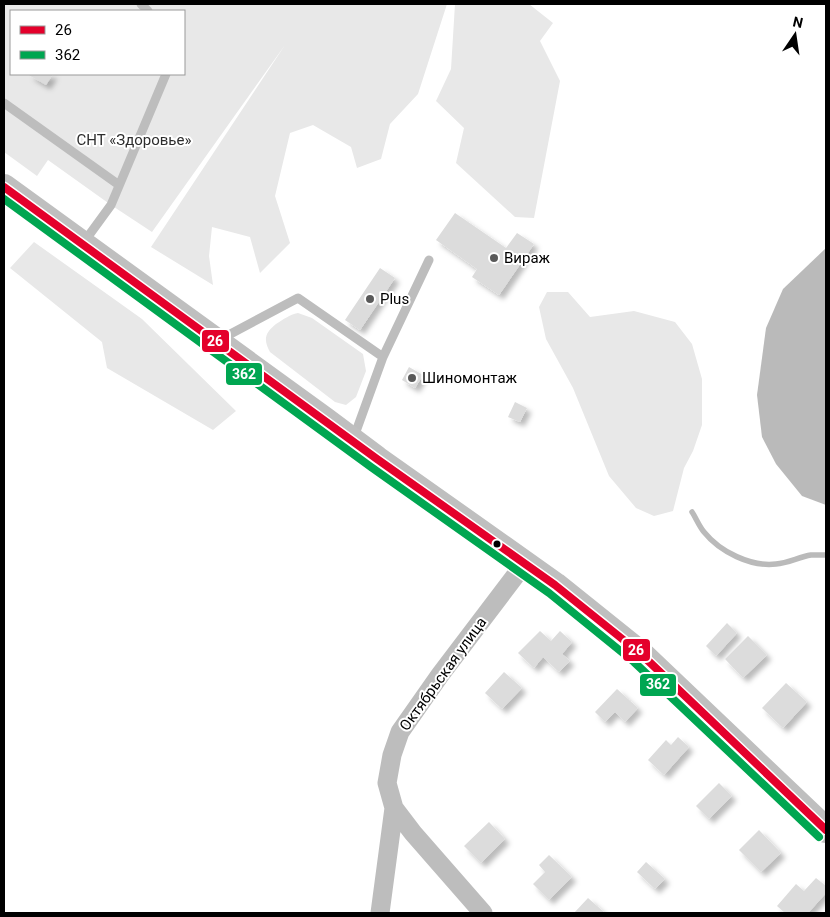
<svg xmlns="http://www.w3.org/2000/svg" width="830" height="917" viewBox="0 0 830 917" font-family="Roboto,sans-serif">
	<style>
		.green { fill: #e8e8e8; fill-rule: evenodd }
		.water { fill: #bababa }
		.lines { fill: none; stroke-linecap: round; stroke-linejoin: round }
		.stream { stroke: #bababa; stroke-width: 5.5 }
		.building { fill: #dcdcdc; filter: url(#shadow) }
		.service { stroke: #bdbdbd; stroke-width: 9 }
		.minor { stroke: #bdbdbd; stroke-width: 19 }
		.secondary { stroke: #bfbfbf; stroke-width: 26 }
		.bus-1-casing { stroke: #fff; stroke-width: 11 }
		.bus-2-casing { stroke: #fff; stroke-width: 11 }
		.bus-1 { stroke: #e4002b; stroke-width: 8 }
		.bus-2 { stroke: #00a651; stroke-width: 8 }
		.poi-dot { fill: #595959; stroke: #fff; stroke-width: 2 }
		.bus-dot { fill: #000; stroke: #fff; stroke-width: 2 }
		.labels { text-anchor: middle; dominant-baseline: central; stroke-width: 4; stroke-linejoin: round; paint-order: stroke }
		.park-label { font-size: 15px; fill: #2d2d2d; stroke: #fff }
		.poi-label { font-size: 15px; fill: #000; stroke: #fff; text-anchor: start }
		.street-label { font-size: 15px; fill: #000; stroke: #fff }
		.line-badge { stroke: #fff; stroke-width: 2 }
		.badge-label { font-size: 14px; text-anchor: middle; font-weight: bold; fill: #fff }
	</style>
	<defs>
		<filter id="shadow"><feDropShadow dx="4.5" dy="4.5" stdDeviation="2.5" flood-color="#0004"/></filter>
	</defs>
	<rect width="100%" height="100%" fill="#fff"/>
	<!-- green -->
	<path class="green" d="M4,4H447L418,94L390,124L381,159L357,168L351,147L313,125L290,133L275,196L290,243L260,273L250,237L212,227L209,256L213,285L151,247L285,45L152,232L111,205L48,160L37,176L4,152ZM11,11H184V74H11Z
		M455,4H529L553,23L540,41L560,81L534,218L515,217L456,163L464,128L436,101L451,69Z
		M34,242L142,319L236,411L213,430L107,368L102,342L10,268Z
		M547,292H568L590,317L634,311L675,322L692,344L702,379V425L693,451L684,468L673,511L654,516L636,508L609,476L573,388L546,339L539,307Z
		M298,313L312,318L363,354L366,371L356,397L346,405L335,402L270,352C263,339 265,333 276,324C284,319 289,315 298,313Z"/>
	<!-- water -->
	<path class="water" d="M826,248V505L802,496L776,464L762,437L757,395L766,328L783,289Z"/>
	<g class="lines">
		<!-- stream -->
		<path class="stream" d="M692,512C696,518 699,526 704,532C720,552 751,567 776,564C788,563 799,557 811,555C816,555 821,555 826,555"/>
	</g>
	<!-- building -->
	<path class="building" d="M30,74H53L46,85L29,75Z
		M455,213L506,248L517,233L534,244L499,295L472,277L477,269L436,240Z
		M380,268L395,278L360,330L345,320Z
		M409,367L423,375L415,388L402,380Z
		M515,402L527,408L520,422L508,417Z
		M727,623L737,633L716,656L706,646Z
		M540,631L551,641L560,631L572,642L562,654L570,661L559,672L543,657L534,668L518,653Z
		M748,636L767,655L743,678L725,659Z
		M504,672L522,688L502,709L485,693Z
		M786,683L807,702L783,728L762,708Z
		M617,689L638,708L625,722L615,712L605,722L595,712Z
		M678,737L689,747L664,775L648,760L666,740L671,745Z
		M719,783L732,796L709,819L696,806Z
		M489,822L505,839L481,863L464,846Z
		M759,830L781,853L761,872L739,850Z
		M549,855L572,877L549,900L533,884L545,872L539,865Z
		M646,862L665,879L655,889L637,872Z
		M816,878L826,886V893L808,913H785L777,906L796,884L804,891Z
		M588,898L605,913H574Z"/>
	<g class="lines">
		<!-- service -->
		<path class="service" d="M141,4L148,11
			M4,103L119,185
			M84,242L111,205L166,74
			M221,339L298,298L383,357L354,437
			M383,357L429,260"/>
		<!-- minor -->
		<path class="minor" d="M380,913L394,808
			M483,913L413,833L394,808L387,783L392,755L400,732L440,675L525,563"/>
		<!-- secondary -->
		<path class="secondary" d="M4,187L325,420L377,459L555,585L641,654L826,830"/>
		<defs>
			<path id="bus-1" d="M4,187L377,459L555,585L641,654L826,830"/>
			<path id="bus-2" d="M4,199L371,467L549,593L634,662L819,837"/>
		</defs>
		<!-- bus-1 casing -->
		<use href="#bus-1" class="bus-1-casing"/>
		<!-- bus-2 casing -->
		<use href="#bus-2" class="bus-2-casing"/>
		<!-- bus-1 -->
		<use href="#bus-1" class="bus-1"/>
		<!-- bus-2 -->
		<use href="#bus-2" class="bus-2"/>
	</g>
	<!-- markers -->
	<g class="poi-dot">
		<circle cx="494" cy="258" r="5"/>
		<circle cx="370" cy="299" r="5"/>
		<circle cx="412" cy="378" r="5"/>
	</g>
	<circle class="bus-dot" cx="497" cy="544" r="4.5"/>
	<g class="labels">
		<!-- park labels -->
		<g class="park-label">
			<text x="134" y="140">СНТ «Здоровье»</text>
		</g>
		<!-- poi labels -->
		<g class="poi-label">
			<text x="504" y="258">Вираж</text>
			<text x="380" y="299">Plus</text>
			<text x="422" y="378">Шиномонтаж</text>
		</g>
		<!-- street labels -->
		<g class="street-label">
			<text transform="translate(443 674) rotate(-54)">Октябрьская улица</text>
		</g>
	</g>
	<g class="line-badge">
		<rect x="201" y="329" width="29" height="24" rx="5" fill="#e4002b"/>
		<rect x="225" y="362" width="38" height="24" rx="5" fill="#00a651"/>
		<rect x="622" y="638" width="29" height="24" rx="5" fill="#e4002b"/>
		<rect x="639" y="673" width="38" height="24" rx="5" fill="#00a651"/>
	</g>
	<g class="badge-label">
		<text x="215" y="346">26</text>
		<text x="244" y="379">362</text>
		<text x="636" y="655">26</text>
		<text x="658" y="689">362</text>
	</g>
	<!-- border -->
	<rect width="830" height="917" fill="none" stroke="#000000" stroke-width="10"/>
	<!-- legend -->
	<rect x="10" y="10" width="175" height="65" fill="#ffffff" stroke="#999999"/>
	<rect x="20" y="26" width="25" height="8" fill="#e4002b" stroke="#999999"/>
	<text x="55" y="35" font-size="15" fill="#000000">26</text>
	<rect x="20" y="51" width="25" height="8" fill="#00a651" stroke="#999999"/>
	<text x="55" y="60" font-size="15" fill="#000000">362</text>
	<!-- north arrow -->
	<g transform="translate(795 35) rotate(13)" stroke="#ffffff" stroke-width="4" paint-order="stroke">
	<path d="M0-4L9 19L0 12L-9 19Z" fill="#000000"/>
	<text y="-8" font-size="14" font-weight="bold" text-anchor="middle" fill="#000000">N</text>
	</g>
</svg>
